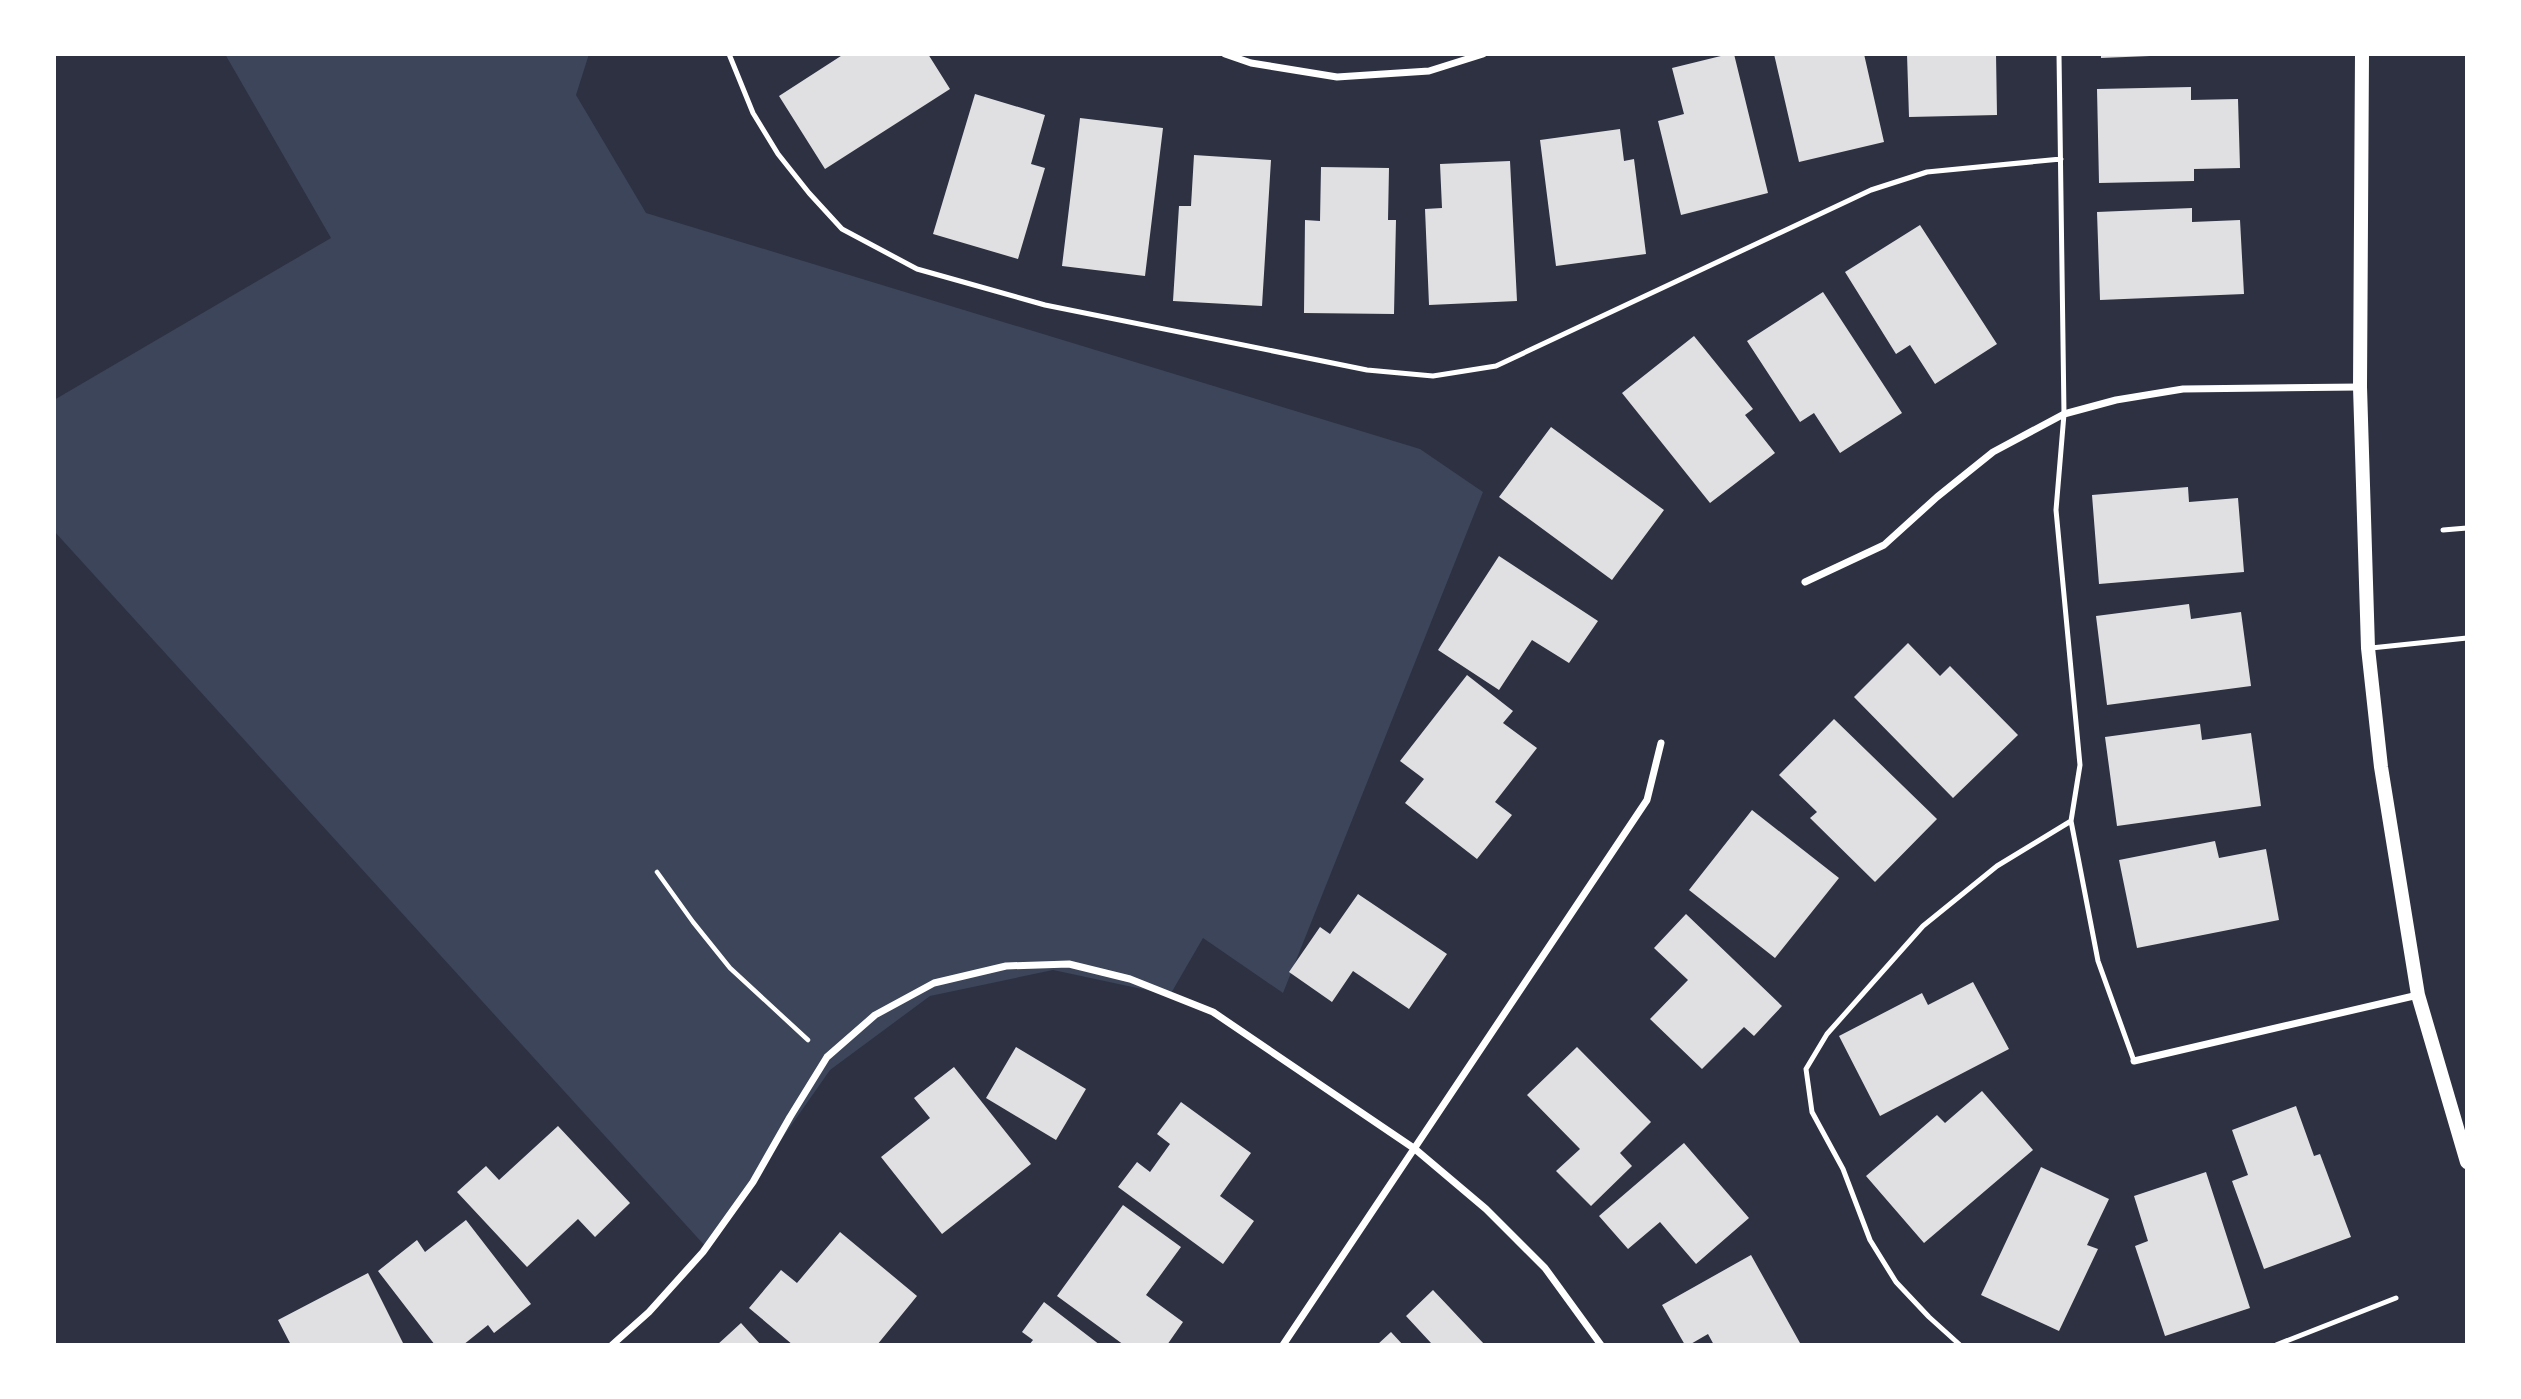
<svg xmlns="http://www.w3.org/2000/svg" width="2521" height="1399" viewBox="0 0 2521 1399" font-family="Inter,sans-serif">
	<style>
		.green { fill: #3c4559 }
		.building { fill: #e0e0e3 }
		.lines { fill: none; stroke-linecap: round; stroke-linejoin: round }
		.path { stroke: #fff; stroke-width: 4.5 }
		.service { stroke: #fff; stroke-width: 5 }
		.minor { stroke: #fff; stroke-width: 7 }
		.secondary { stroke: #fff; stroke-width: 14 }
	</style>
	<rect width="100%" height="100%" fill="#2d3142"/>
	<!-- green -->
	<path class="green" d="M225,54H589L576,95L646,213L1420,449L1483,492L1283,993L1203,938L1170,995L1053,970L930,996L830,1070L706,1247L54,531V400L331,238Z"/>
	<!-- building -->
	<path class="building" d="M844,54H928L950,89L825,169L779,96Z
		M1729,54H1734L1768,193L1681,215L1658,121L1684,114L1672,68Z
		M1774,54H1864L1884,142L1799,162Z
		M1907,54H1996L1997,115L1909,117Z
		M2101,54H2150V56L2101,58Z
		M2191,87V100L2238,99L2240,168L2194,169V181L2099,183L2097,89Z
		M975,94L1045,115L1031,164L1045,168L1018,259L933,234Z
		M1080,118L1163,128L1145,276L1062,266Z
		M1620,129L1624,161L1634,159L1646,254L1556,266L1540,140Z
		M1194,155L1271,160L1262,306L1173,301L1179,206H1191Z
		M1510,161L1517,301L1429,305L1425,209L1442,208L1440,164Z
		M1321,167L1389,168L1388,220H1396L1394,314L1304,313L1305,220L1320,221Z
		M2192,208V222L2240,220L2244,294L2100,300L2097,212Z
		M1920,225L1997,344L1935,384L1910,345L1896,354L1845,272Z
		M1823,292L1902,413L1840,453L1814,413L1800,422L1747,341Z
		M1694,336L1753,409L1745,415L1775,453L1710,503L1622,393Z
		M1551,427L1664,510L1612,580L1499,497Z
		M2188,487L2189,502L2238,498L2244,572L2099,584L2092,495Z
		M1499,556L1598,621L1569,663L1532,640L1499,690L1438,650Z
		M2189,604L2191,619L2241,612L2251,686L2107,705L2096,616Z
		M1908,643L1940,676L1950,666L2018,735L1953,798L1854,697Z
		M1467,675L1513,711L1503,723L1537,748L1495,802L1512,815L1477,859L1405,803L1424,779L1400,761Z
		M1834,719L1937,819L1875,882L1810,818L1817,812L1779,775Z
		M2200,724L2202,740L2251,733L2261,806L2117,826L2105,737Z
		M1752,810L1839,878L1775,958L1689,890Z
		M2215,841L2219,858L2266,849L2279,920L2137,948L2119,860Z
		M1358,894L1447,954L1409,1009L1353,971L1332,1002L1289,972L1320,927L1330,934Z
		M1686,914L1782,1006L1754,1036L1744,1027L1702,1069L1650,1019L1688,980L1654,948Z
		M1973,982L2009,1049L1880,1116L1839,1036L1922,993L1928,1005Z
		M1016,1047L1086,1089L1056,1140L986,1098Z
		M1577,1047L1651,1122L1620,1153L1632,1166L1591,1206L1556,1171L1580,1149L1527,1095Z
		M954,1067L1031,1164L942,1234L881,1157L930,1118L914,1098Z
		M1982,1091L2033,1150L1924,1243L1866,1176L1937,1115L1945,1123Z
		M1181,1102L1251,1153L1220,1196L1254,1221L1223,1264L1118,1187L1137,1162L1150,1172L1170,1144L1157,1134Z
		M2296,1106L2314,1156L2320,1154L2351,1237L2264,1269L2232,1181L2248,1175L2232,1130Z
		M558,1126L630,1203L595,1237L578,1219L527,1267L457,1192L486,1166L499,1180Z
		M1684,1143L1749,1218L1696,1264L1660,1222L1628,1249L1599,1216Z
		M2041,1167L2109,1199L2087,1245L2098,1249L2059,1331L1981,1295Z
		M2206,1172L2250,1308L2165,1336L2135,1246L2148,1241L2134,1196Z
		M1123,1205L1181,1247L1146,1295L1183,1322L1167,1345H1124L1057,1296Z
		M466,1220L531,1304L494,1333L488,1325L463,1345H435L378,1271L417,1240L425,1252Z
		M840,1232L917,1296L877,1345H793L749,1308L781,1270L797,1283Z
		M1751,1255L1800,1343L1714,1345L1708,1334L1689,1345H1685L1662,1305Z
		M368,1273L404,1345H291L278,1320Z
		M1433,1290L1485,1345H1430L1431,1343L1406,1316Z
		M1044,1302L1100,1345H1029L1033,1340L1022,1332Z
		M741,1323L761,1345H717Z
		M1391,1332L1403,1345H1377Z"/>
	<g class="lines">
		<!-- path -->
		<path class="path" d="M657,872L693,922L730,968L808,1040"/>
		<!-- service -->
		<path class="service" d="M729,54L753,113L778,154L809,193L842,229L917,269L1045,305L1367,370L1433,376L1496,366L1871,190L1927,172L2061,159
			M2059,54L2064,414L2056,510L2080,765L2071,821L2098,961L2134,1061
			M2443,530L2467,528
			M2371,648L2467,638
			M1960,1345L1929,1317L1896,1282L1870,1240L1843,1169L1812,1112L1806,1069L1827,1034L1923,926L1997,866L2071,821
			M2276,1345L2396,1298"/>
		<!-- minor -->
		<path class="minor" d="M1225,54L1251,63L1337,77L1429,71L1483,54
			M1805,582L1884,545L1937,497L1993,452L2064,414L2116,400L2183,389L2360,387
			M2134,1061L2418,995
			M612,1345L649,1312L703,1252L753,1182L790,1117L827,1057L875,1015L934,983L1006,966L1069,964L1130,979L1213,1012L1415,1149L1486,1209L1545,1268L1601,1345
			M1283,1345L1647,800L1661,743"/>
		<!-- secondary -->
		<path class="secondary" d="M2362,54L2360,387L2368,648L2381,767L2418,995L2467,1162"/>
	</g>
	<!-- border -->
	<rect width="2521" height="1399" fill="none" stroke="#ffffff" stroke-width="112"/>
</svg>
